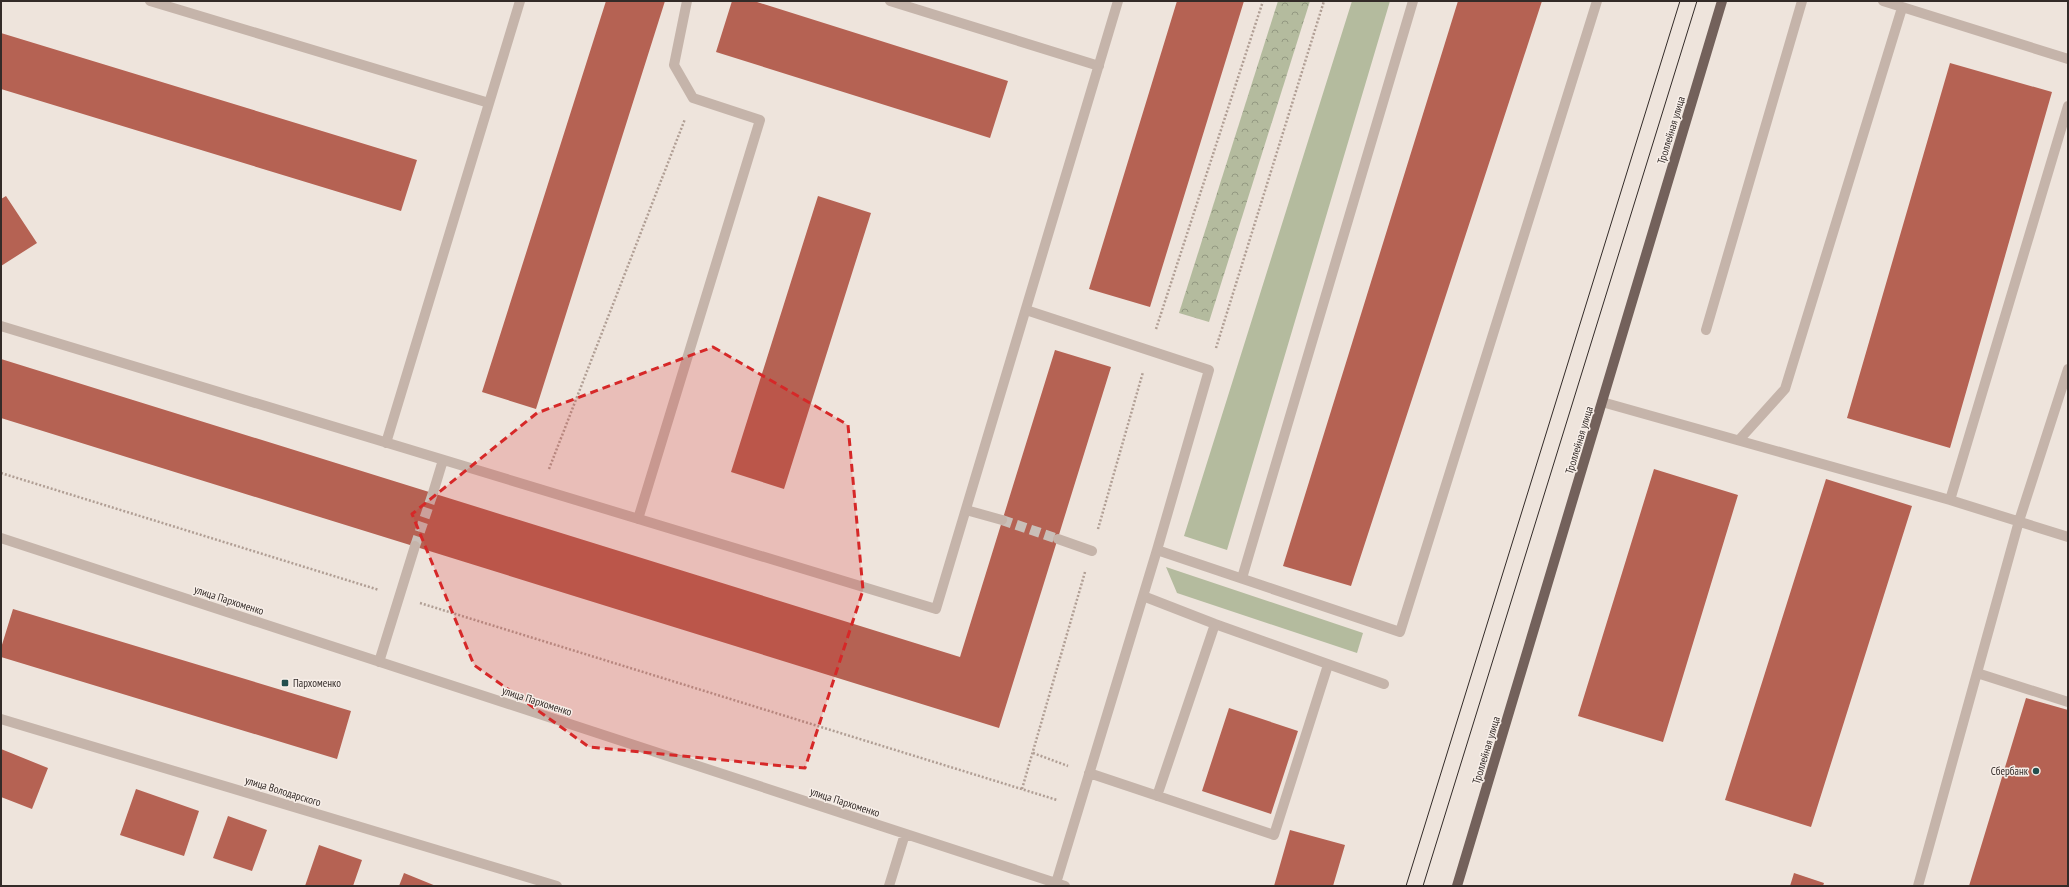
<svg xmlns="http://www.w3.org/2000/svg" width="2069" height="887" viewBox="0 0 2069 887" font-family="'PT Sans Narrow',sans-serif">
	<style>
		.grass { fill: #b4bb9e }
		.park { fill: url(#park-crowns) }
		.building { fill: #b56253 }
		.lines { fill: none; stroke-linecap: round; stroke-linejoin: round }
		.minor-tunnel { stroke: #c9bfb8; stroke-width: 10; stroke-dasharray: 10 5; stroke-linecap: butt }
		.path { stroke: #b09e94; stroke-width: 2.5; stroke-dasharray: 2 2; stroke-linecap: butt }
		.minor { stroke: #c5b4aa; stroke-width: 10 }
		.major { stroke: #73615b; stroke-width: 10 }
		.tram { stroke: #332b28; stroke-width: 1 }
		.marked { fill: #d62828; fill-opacity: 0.2; stroke: #d62828; stroke-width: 3; stroke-dasharray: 8 5; stroke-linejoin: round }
		.poi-dot { fill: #234f4e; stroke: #f7eee8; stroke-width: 1.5 }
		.labels { text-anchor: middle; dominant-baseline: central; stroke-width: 3; stroke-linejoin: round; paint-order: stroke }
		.street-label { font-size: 11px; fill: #332b28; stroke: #f7eee8 }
		.poi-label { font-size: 11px; fill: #332b28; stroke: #f7eee8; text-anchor: start }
	</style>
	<defs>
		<pattern id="park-crowns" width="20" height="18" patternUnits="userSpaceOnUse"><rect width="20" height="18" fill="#b4bb9e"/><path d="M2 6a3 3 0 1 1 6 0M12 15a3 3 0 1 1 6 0" fill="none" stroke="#939881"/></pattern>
	</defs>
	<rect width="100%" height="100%" fill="#eee4dc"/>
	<!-- grass -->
	<path class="grass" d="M1352,1H1390L1227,550L1184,536Z
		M1166,567L1363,633L1357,653L1177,593Z"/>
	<!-- park -->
	<path class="park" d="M1278,1H1310L1209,322L1179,313Z"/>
	<!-- building -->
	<path class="building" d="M606,1H665L536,409L482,392Z
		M732,1H754L1008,81L990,138L716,52Z
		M1177,1H1244L1150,307L1089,289Z
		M1458,1H1542L1351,586L1283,566Z
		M1,33L417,160L401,211L1,89Z
		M1950,63L2052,92L1950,448L1847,418Z
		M6,196L37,243L1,266V199Z
		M818,196L871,213L784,489L731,472Z
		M1055,350L1111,367L999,728L1,418V359L960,657Z
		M1654,469L1738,495L1663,742L1578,716Z
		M1826,479L1912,506L1811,827L1725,800Z
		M13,609L351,711L337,759L1,657V648Z
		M2026,698L2068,710V886H1969Z
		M1229,708L1298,731L1271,814L1202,791Z
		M1,749L48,768L32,809L1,797Z
		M136,789L199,811L184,856L120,835Z
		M228,816L267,830L252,871L213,858Z
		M1290,830L1345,845L1333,886H1274Z
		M319,845L362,860L353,886H305Z
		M404,873L436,886H399Z
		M1794,873L1824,883L1823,886H1790Z"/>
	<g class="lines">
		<!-- minor-tunnel -->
		<path class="minor-tunnel" d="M1002,520L1058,539
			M415,546L433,493"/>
		<!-- path -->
		<path class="path" d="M1156,329L1263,1
			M1216,348L1324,1
			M549,469L685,119
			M1,473L379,590
			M1098,529L1143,372
			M420,603L1057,800
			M1033,753L1068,766
			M1022,789L1085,572"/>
		<!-- minor -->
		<path class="minor" d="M150,1L489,103
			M890,1L1099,66
			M1883,1L2068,59
			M1026,310L1209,370L1157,550L1056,883
			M1,326L936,609L1118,1
			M1706,330L1802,1
			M1602,402L1950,500L2068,537
			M1739,440L1785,389L1902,8
			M386,443L520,1
			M433,493L443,460
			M1950,500L2068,106
			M966,510L1002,520
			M638,519L760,120L693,98L674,65L687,1
			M1,538L1065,886
			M1058,539L1092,551
			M1157,550L1400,632L1597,1
			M1242,578L1413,1
			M1143,596L1215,624L1384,684
			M379,662L415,546
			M1977,673L2068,702
			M1,719L557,886
			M1089,773L1274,835L1328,665
			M1157,796L1215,624
			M889,886L905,834
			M1918,886L2019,521L2068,369"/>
		<!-- major -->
		<path class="major" d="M1457,886L1722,1"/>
		<!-- tram -->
		<path class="tram" d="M1406,886L1680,1
			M1423,886L1697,1"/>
	</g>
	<!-- marked area -->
	<path class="marked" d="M713,347L848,425L863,590L805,768L589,747L474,665L412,514L537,413Z"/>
	<!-- markers -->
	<g class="poi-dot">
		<rect x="281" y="679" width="8" height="8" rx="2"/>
		<circle cx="2036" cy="771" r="4"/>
	</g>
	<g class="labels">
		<!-- street labels -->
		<g class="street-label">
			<text transform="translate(1671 130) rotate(-73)">Троллейная улица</text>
			<text transform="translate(1579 440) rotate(-73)">Троллейная улица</text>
			<text transform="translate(229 600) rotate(18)">улица Пархоменко</text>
			<text transform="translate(537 701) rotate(18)">улица Пархоменко</text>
			<text transform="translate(1486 750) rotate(-73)">Троллейная улица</text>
			<text transform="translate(283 791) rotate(17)">улица Володарского</text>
			<text transform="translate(845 802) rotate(18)">улица Пархоменко</text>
		</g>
		<!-- poi labels -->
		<g class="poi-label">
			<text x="293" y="683">Пархоменко</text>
			<text x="2028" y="771" text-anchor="end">Сбербанк</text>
		</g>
	</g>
	<!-- border -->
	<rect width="2069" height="887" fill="none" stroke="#332b28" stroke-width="4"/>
</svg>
